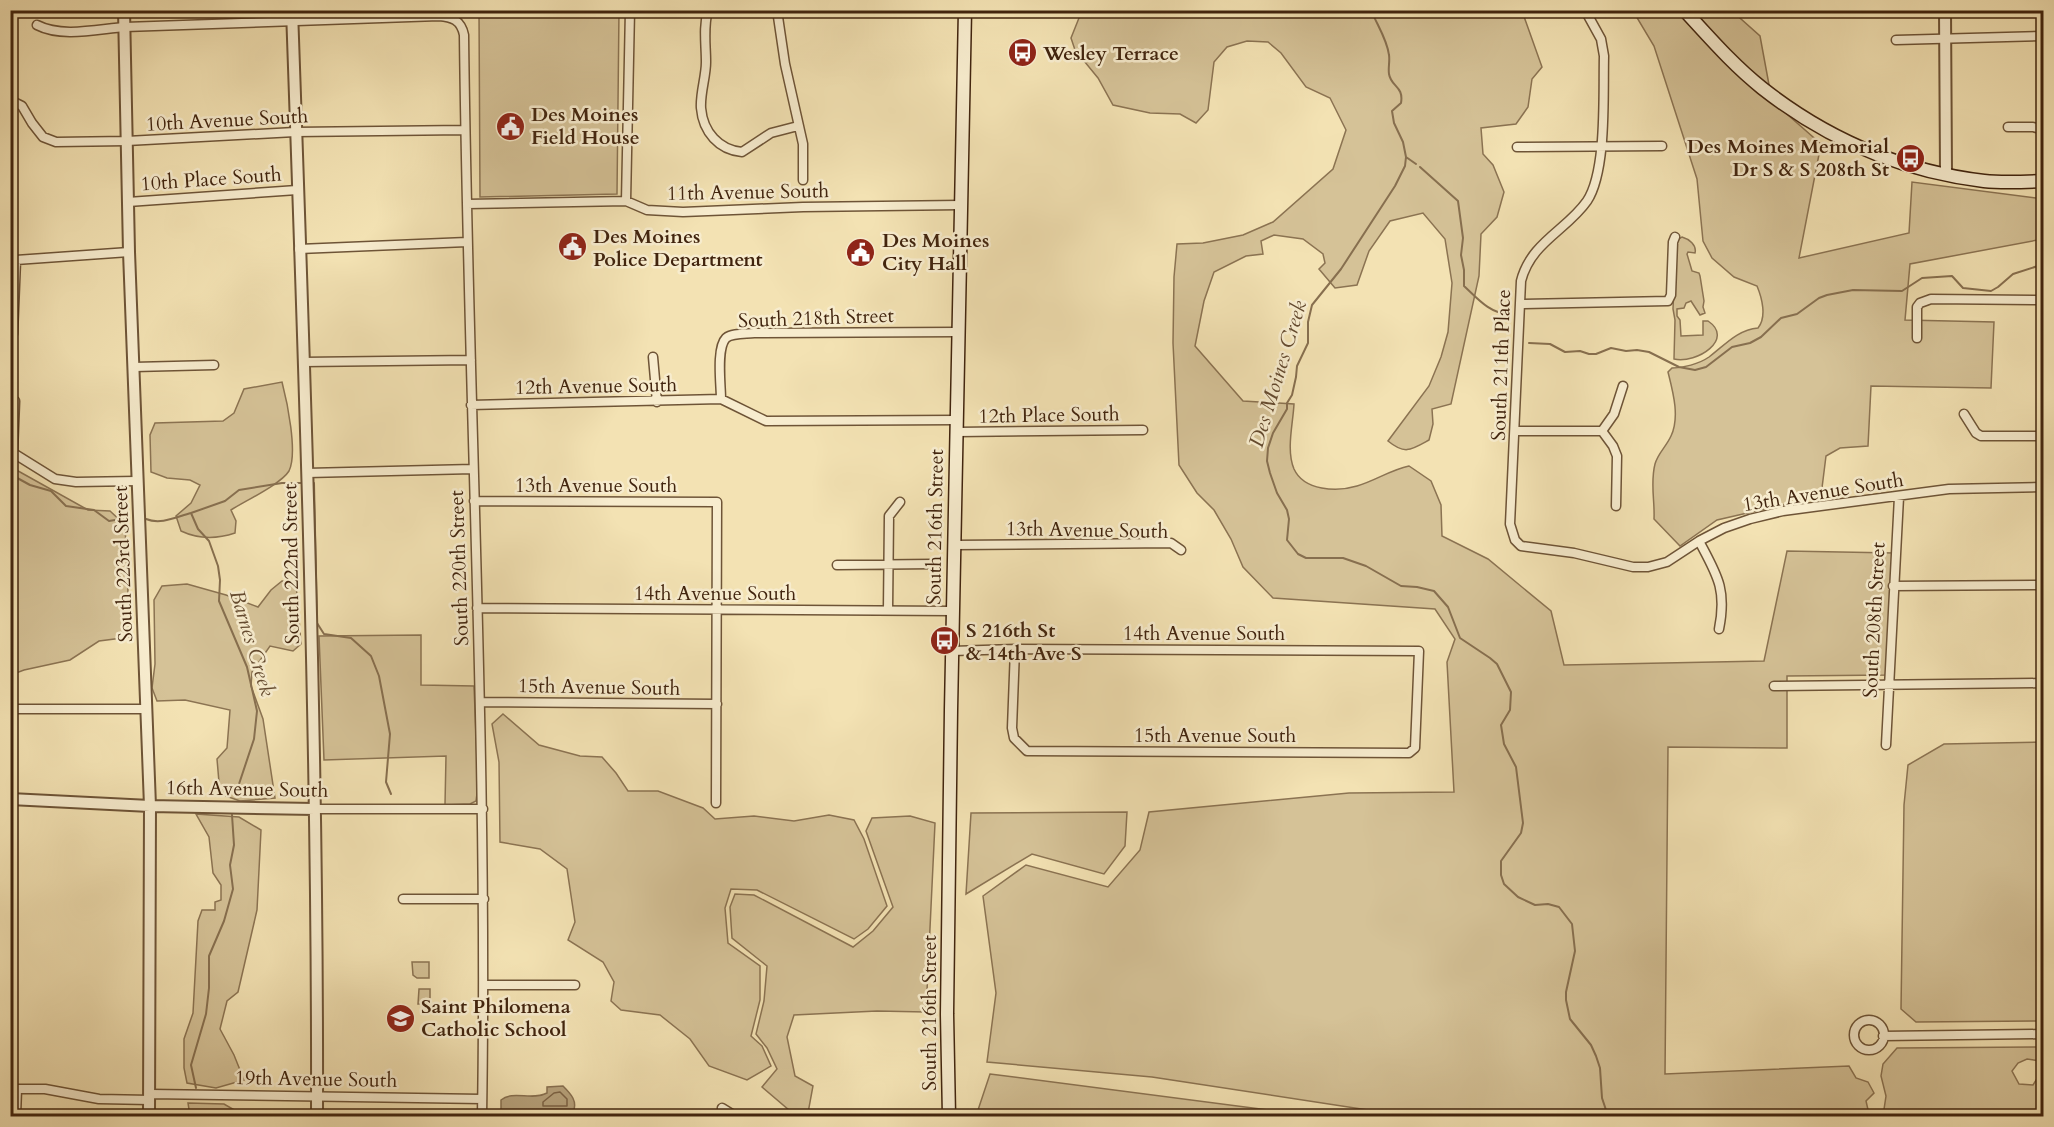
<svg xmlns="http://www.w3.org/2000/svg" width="2054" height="1127" viewBox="0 0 2054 1127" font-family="Cardo,serif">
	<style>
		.green { fill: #d5c297; stroke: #8b7352; stroke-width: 1.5; fill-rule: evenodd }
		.water { fill: #b6a17b; stroke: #876f4f; stroke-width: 1.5 }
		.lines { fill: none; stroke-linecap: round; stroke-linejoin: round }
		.shore { stroke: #7c6244; stroke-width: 1.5 }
		.stream { stroke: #876f4f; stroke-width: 2 }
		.minor-casing { stroke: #6e5437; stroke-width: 11 }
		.tertiary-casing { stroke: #6e5437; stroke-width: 14 }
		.secondary-casing { stroke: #41240e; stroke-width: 15 }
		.minor { stroke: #f7ecce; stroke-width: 8 }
		.tertiary { stroke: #f7ecce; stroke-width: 10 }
		.secondary { stroke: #f7ecce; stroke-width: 12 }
		.labels { text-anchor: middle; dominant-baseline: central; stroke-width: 5; stroke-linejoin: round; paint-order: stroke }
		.poi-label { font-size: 20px; font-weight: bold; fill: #41240e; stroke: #f7ecce; text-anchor: start }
		.street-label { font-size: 20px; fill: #41240e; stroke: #f7ecce }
		.water-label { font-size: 21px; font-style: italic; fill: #644a2f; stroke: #f7ecce }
	</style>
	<rect width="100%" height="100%" fill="#f3e2b3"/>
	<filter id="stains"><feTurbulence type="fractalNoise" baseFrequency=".00333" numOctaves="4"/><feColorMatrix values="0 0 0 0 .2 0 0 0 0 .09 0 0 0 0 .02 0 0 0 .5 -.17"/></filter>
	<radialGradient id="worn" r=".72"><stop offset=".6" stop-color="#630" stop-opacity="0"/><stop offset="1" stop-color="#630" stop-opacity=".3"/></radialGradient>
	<!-- green -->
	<path class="green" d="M479,11H619L617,194L480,197Z
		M1078,11H1522L1542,67L1532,79L1528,107L1516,124L1481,128L1483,154L1493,165L1504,192L1497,217L1481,234L1479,276L1451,404L1432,409L1433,424L1429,440C1411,450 1405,455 1388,441L1429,386L1441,357L1448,332L1452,283L1445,239L1423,213L1390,221L1369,251L1357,285L1335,288L1319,269L1325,263L1323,254L1303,239L1274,235L1261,241L1263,254L1246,256L1214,272L1204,301L1195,346L1243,401L1294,404C1293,424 1286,450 1294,469C1304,491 1337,492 1357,486C1375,481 1390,470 1409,466L1431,481L1441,505L1442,536L1488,559L1551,611L1564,665L1764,661L1787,551L1894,553L1889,675L1787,676V748L1668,747L1665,1074L1849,1066L1856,1078L1868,1082L1874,1093L1866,1101L1869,1114L1867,1116H1407L1152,1077L987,1062L996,993L983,896L1026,865L1108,887L1140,850L1149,812L1349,793L1454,792L1447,662L1455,639L1435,609L1273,598L1243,567L1231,539L1214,510L1197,493L1179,465L1173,343L1174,277L1177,244L1203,243L1243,235L1273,222L1333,169L1346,130L1330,98L1306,87L1281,53L1268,42L1247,41L1227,47L1214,62L1208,110L1196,123L1180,114L1150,113L1113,105L1098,78L1075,50L1071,38L1079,18Z
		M1633,11H1732L1760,36L1772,101L1821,144L1799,258L1909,233L1912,182L2043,199V239L1910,264L1905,320L1994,322L1991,388L1871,386L1868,446L1840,448L1826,456L1821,496L1717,520L1680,546L1654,519C1655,501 1650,483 1655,464C1658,453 1666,447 1671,436C1680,417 1673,392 1668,372L1672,368C1683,368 1699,364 1709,357C1725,345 1737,330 1758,328C1767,317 1762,298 1757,286L1734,277L1712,258L1703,241L1697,179L1654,46Z
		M1682,237C1689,239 1697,245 1695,253L1688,252L1687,254L1692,271L1699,273L1700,276L1704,301L1703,307L1705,313L1700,315L1691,301L1686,303L1684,308L1677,309V316L1680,320L1681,336L1703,335V321H1708C1735,339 1697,364 1674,359L1675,320L1673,309L1676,241Z
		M282,382C287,401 298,453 289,471C281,484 245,501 231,510L236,521L235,533C217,539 198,539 181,531L176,516L191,503L200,485L190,480L167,478L151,472L150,435L155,423L223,421L234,413L244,389Z
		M11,467L88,510L110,511L125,525L130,637L99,641L70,660L24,670L11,675Z
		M282,581L296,583L301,644L293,651L270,646L252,672L251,686L263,719L275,798L240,801L220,794L217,759L227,748L230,710L185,700L157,701L152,688L155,664L154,600L162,586L187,584L226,595L258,607L271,590Z
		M421,635V685L474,686L478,786L476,801L470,804L445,805L446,756L324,760L319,636Z
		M503,714L539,745L580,756L602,757L616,773L628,791H658L703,808L715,819L754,816L794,821L829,815L854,820L864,839L887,906L868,929L854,939L757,890L731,889L725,908L728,943L760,966V1000L751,1036L762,1046L771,1066L747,1080L709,1066L690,1039L660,1015L621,1010L611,1001L614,982L603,962L568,940L575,922L567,869L540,849L500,842L499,762L492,724Z
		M2043,742V1021L1916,1022L1901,1009L1904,805L1908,765L1944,744Z
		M1127,812L1125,846L1104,874L1032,854L966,894L971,813Z
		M196,814L239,817L261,830L257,910L238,992L227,1001L220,1029L234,1055L244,1080L216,1088L187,1083L184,1068V1039L193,1013L198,921L202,910H215V902L221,900V885L213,873L209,837Z
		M910,816L935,823L926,1012L877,1011L794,1015L787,1037L795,1076L813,1086L808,1113L789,1110L762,1087L777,1069L767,1048L756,1034L764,1001L767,966L732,938L730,907L735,894L754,895L853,947L873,931L893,907L866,831L872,818Z
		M412,962H429V978H417L413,975Z
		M419,989H430V1004H418Z
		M2043,1047V1116H1883L1886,1096L1881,1076L1883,1064L1897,1048ZM2027,1059L2040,1061V1074L2033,1085L2019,1084L2012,1071L2018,1063Z
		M990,1074L1315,1116H976Z
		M188,1103L224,1104L245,1116H190Z"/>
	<!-- water -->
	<path class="water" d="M563,1086C571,1094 578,1101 573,1113H511L501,1110V1100C513,1090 532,1101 547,1093V1087Z"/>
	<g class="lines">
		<!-- shore -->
		<path class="shore" d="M560,1092L567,1099V1106H543V1102L554,1093Z"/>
		<!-- stream -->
		<path class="stream" d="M1371,10C1377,25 1387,39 1389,55C1390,61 1388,68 1389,74C1391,87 1404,86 1401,103L1392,111L1394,123L1403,142L1406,157L1405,166L1395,186L1341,269L1312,305L1308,322V343L1297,366L1296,377L1292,395L1287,403V409L1273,433L1268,448L1267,461L1270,473L1277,493L1287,510L1289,519L1287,540L1298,554L1306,558H1343L1366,566L1401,586L1417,587L1434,591L1448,607L1460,638L1490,658L1497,664L1511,692L1510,710L1501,725L1504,744L1516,767L1523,823L1521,833L1501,861V875L1504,884L1518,897L1535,905L1548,904L1559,907L1572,924L1575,951L1566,992V1000L1570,1019L1591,1045L1596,1056L1600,1068L1602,1098L1608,1116
			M1406,157L1416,164
			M1420,167L1458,201L1463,238L1461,255L1464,270V286C1477,298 1490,314 1509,314
			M1529,343L1550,344L1565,352L1580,351L1589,354H1596L1611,348L1626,351L1637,350L1649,352L1679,367L1695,370L1706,367L1732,347L1750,343L1761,337L1781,318L1797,314L1819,298L1827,295L1853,290L1902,291L1922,278L1952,276L1963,288L1991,291L1998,287L2013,274L2044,264
			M10,474L30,485L51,491L66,506L94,510L109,521L127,518
			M312,483H314L317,623L324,634L351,638L371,656L379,676L390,734L386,782L391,794
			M191,513L225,501L239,490L282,483H303
			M146,519C161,525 176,517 191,513L198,529L209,541L218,566L220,580L219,601L247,667L257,711L254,739L235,796
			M196,1088L191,1065L206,1014L209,988V956L224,921L233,889L230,865L234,845L232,815
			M203,1110L207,1116"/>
		<defs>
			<path id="minor" d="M708,10C703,27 706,45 706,62C706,77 700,93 701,108C703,132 719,150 742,152L771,133L798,126
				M777,10L785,64L803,144V180
				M1585,10L1601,39L1604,56C1603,94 1607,171 1587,201C1567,230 1531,242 1521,281L1510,524L1515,540L1521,546L1574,553L1633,567H1648L1667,562L1699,541L1724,528L1750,519L1783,511L1949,489L2044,487
				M37,25C62,38 98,29 125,27L439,16C452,17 461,20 464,35C468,396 488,756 482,1116
				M1896,40L2044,36
				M10,100L22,106L32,123L43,137L56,142L127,141L295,132L465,130
				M2008,127H2033L2044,130
				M1517,147L1662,146
				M626,201L630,10
				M128,202L297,190
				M467,204L626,201L647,210L683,212L803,207L960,205
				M299,249L467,242
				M1520,304L1668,301L1671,295L1673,242L1675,237
				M10,334H13L16,260L129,252
				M1917,338V307L1920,303L1931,299L2044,300
				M653,357L657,402
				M303,362L471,360
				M134,367L214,365
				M721,399C721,385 716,348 726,338C732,333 746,334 754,333L958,332
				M471,405L721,399L766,421L957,420
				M1964,414L1976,433L1981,436H2044
				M1515,431H1602
				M957,432L1143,430
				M10,451L55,479L76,482L137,481
				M13,452L15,401
				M307,473L473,469
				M474,501L717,502L716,803
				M1616,506L1617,456L1613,446L1602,431L1614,414L1623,386
				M1699,541C1717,575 1727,589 1719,629
				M955,545L1171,543L1181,550
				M837,565L934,564
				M1893,586L2044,585
				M477,608L953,611
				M888,610L889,516L900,502
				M952,651L1015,649L1419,651L1415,748L1409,753L1027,751L1014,738L1012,728L1015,649
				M1774,686L2044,683
				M480,702L717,704
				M10,709H147
				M1886,745L1899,497
				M315,809H483
				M403,899H484
				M484,985H575
				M1854 1035a15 15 0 1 1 30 0a15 15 0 1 1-30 0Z
				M1883,1036L2044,1034
				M10,1089H45L99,1099L150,1100
				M150,1094L482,1099
				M722,1108L735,1116
				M16,1116L17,1089"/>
			<path id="tertiary" d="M124,10L129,252L150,806L149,1116
				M292,10C305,379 318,748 317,1116
				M1945,10L1946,173
				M10,799L150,806L315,809"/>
			<path id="secondary" d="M1684,10C1709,37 1733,65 1762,88C1828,140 1901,171 1984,181C2003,183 2024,182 2044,181
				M949,1116L947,1014L951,710L965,10"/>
		</defs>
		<!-- minor casing -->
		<use href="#minor" class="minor-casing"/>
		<!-- tertiary casing -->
		<use href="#tertiary" class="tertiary-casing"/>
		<!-- secondary casing -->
		<use href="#secondary" class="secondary-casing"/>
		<!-- minor -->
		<use href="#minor" class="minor"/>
		<!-- tertiary -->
		<use href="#tertiary" class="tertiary"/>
		<!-- secondary -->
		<use href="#secondary" class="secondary"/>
	</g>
	<!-- icons -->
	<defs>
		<symbol id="bus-disc" viewBox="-11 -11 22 22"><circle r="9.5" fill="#8f2418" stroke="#f7ecce"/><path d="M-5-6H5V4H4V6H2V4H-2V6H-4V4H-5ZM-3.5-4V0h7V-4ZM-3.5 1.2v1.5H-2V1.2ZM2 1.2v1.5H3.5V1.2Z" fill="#fff"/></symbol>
		<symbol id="civic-disc" viewBox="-11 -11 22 22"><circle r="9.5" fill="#8f2418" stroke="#f7ecce"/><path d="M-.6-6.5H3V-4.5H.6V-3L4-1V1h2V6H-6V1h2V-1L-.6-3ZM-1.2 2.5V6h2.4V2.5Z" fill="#fff"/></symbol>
		<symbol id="school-disc" viewBox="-11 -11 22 22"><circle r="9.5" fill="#8f2418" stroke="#f7ecce"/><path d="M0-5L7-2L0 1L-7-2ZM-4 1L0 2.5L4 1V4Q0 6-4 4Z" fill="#fff"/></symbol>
	</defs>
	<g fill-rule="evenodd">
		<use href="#bus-disc" x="1006" y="36" width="33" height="33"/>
		<use href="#civic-disc" x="494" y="110" width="33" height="33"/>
		<use href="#bus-disc" x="1894" y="142" width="33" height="33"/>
		<use href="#civic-disc" x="556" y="230" width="33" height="33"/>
		<use href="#civic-disc" x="844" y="236" width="33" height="33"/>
		<use href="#bus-disc" x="928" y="624" width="33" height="33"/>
		<use href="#school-disc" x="384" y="1002" width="33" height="33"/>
	</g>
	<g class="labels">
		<!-- poi labels -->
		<g class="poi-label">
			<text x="1043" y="53">Wesley Terrace</text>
			<text x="531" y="114">Des Moines<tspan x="531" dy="23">Field House</tspan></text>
			<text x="1889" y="146" text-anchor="end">Des Moines Memorial<tspan x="1889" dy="23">Dr S &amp; S 208th St</tspan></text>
			<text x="593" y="236">Des Moines<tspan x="593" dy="23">Police Department</tspan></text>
			<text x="882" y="240">Des Moines<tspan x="882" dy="23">City Hall</tspan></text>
			<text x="966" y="630">S 216th St<tspan x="966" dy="23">&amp; 14th Ave S</tspan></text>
			<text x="421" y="1006">Saint Philomena<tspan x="421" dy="23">Catholic School</tspan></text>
		</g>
		<!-- street labels -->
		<g class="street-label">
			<text transform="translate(227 120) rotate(-3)">10th Avenue South</text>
			<text transform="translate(211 179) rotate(-4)">10th Place South</text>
			<text transform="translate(748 192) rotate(-1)">11th Avenue South</text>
			<text transform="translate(816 318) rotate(-2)">South 218th Street</text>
			<text transform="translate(1501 365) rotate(-88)">South 211th Place</text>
			<text transform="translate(596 386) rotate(-1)">12th Avenue South</text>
			<text transform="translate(1049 415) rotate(-1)">12th Place South</text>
			<text x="596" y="485">13th Avenue South</text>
			<text transform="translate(1823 492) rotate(-9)">13th Avenue South</text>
			<text transform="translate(935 527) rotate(-89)">South 216th Street</text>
			<text transform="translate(1087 530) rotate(1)">13th Avenue South</text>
			<text transform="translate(123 564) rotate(-92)">South 223rd Street</text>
			<text transform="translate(291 564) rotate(-91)">South 222nd Street</text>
			<text transform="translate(459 568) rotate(-92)">South 220th Street</text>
			<text x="715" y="593">14th Avenue South</text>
			<text transform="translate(1874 620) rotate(-87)">South 208th Street</text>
			<text x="1204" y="633">14th Avenue South</text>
			<text transform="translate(599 687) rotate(1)">15th Avenue South</text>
			<text x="1215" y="735">15th Avenue South</text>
			<text transform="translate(247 789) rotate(1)">16th Avenue South</text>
			<text transform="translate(929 1013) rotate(-90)">South 216th Street</text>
			<text transform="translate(316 1079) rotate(1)">19th Avenue South</text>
		</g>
		<!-- water labels -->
		<g class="water-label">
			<text transform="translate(1278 374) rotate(-73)">Des Moines Creek</text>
			<text transform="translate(252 643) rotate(73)">Barnes Creek</text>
		</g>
	</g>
	<!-- margin -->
	<rect width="2054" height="1127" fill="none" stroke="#f3e2b3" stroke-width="36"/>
	<rect x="12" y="12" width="2030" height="1103" fill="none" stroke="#41240e" stroke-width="3"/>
	<rect x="18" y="18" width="2018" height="1091" fill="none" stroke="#41240e" stroke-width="1.5"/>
	<rect width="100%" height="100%" filter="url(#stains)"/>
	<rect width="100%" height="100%" fill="url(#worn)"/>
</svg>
